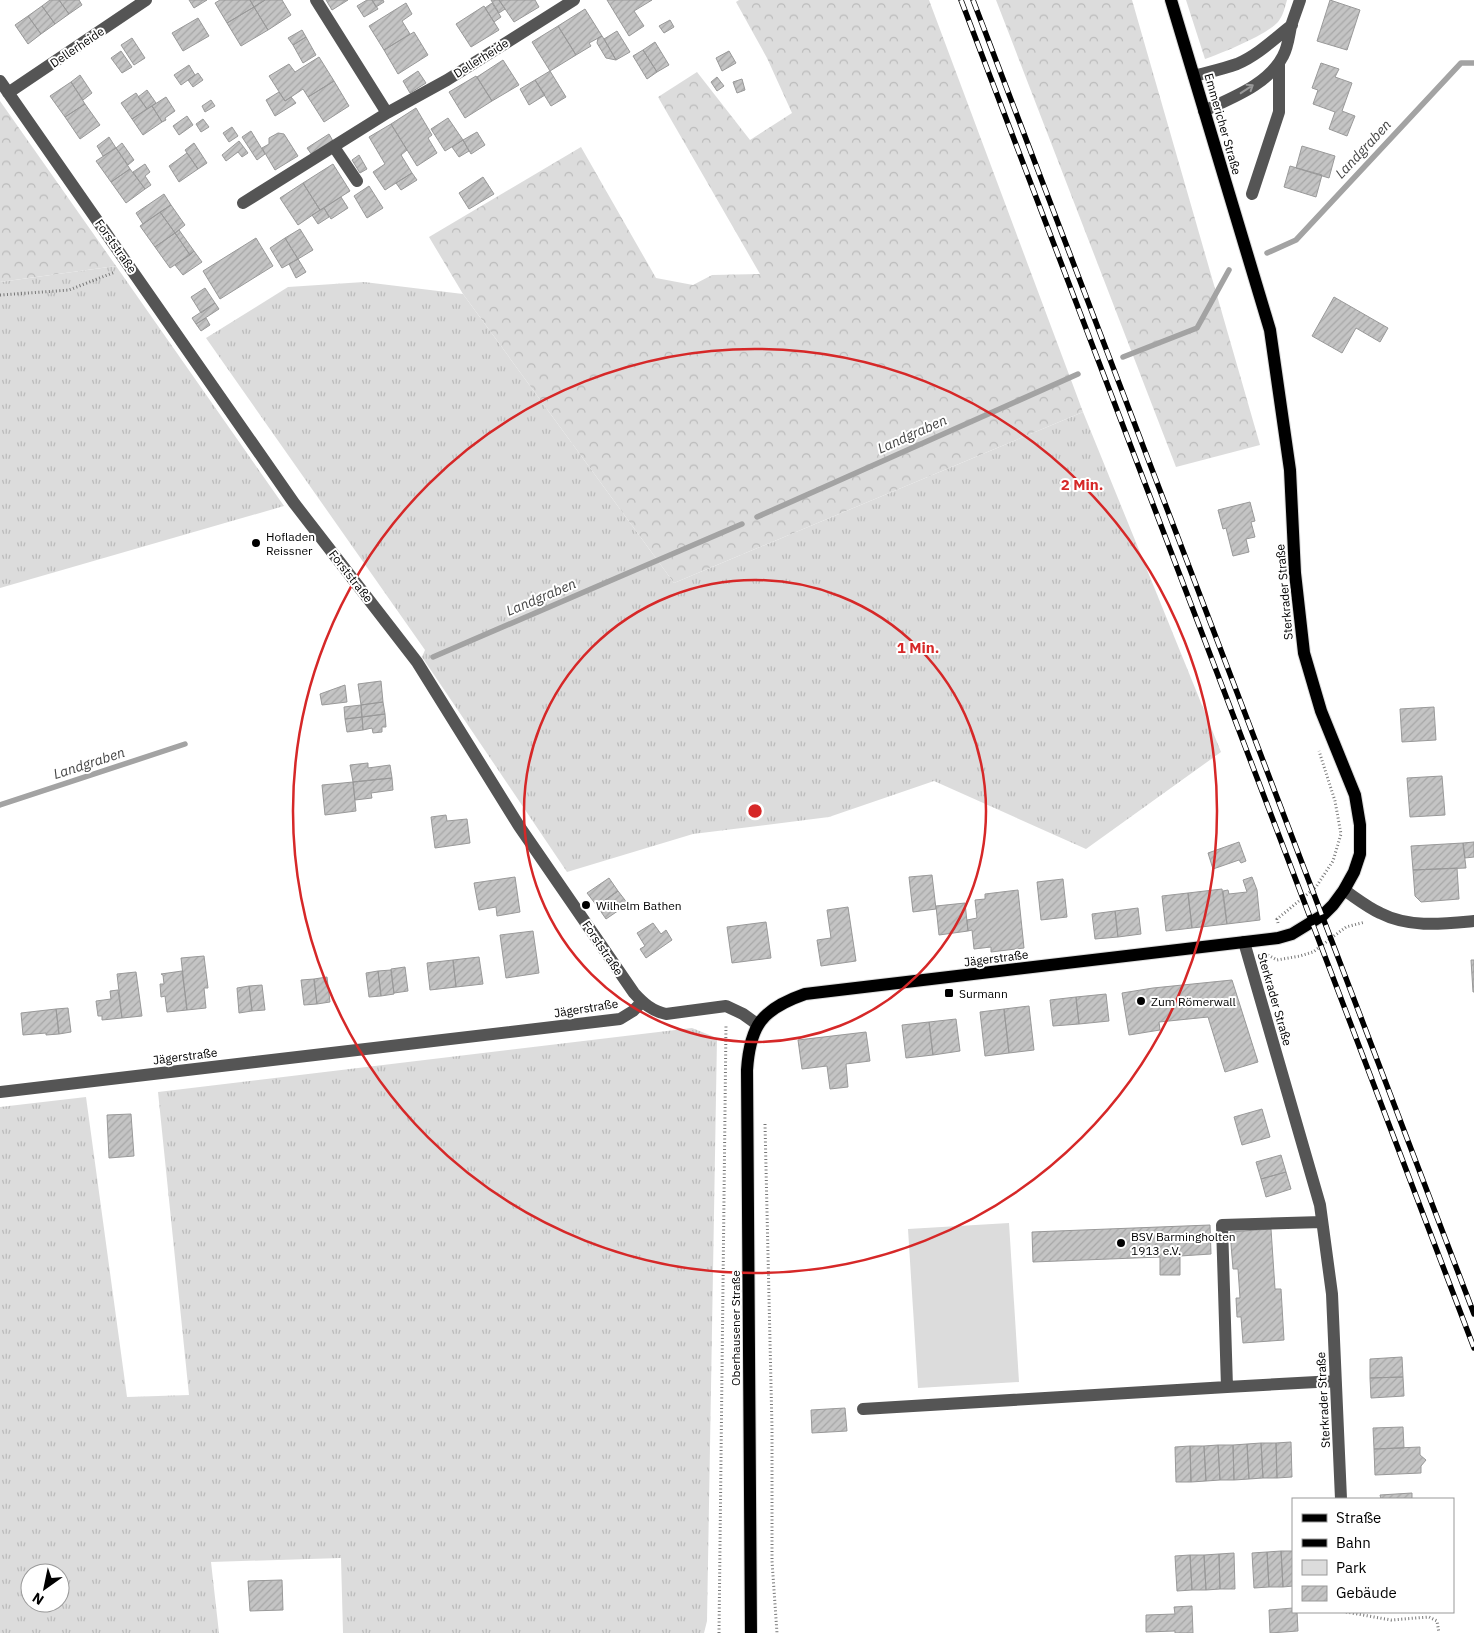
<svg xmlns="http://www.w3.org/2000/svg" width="1474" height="1633" viewBox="0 0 1474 1633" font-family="'IBM Plex Sans',sans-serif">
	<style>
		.grass { fill: url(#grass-tufts); fill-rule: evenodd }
		.forest { fill: url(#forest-crowns) }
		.park { fill: #dcdcdc }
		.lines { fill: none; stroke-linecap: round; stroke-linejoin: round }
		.stream { stroke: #a3a3a3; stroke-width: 5.5 }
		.building { fill: url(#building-hatch); stroke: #999 }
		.major-casing { stroke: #dbdbdb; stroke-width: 14 }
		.path { stroke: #777; stroke-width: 3; stroke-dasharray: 1 2.5; stroke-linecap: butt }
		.minor { stroke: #555; stroke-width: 12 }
		.major { stroke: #000; stroke-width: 12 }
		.rail-casing { stroke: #000; stroke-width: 5.5 }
		.rail { stroke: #fff; stroke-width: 4; stroke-dasharray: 11; stroke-linecap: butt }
		.oneway { stroke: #999 }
		.ring { fill: none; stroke: #d62828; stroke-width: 2.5 }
		.poi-dot { fill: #000; stroke: #fff; stroke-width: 2 }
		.labels { text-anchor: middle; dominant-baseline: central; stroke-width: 4; stroke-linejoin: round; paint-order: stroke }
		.street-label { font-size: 12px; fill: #000; stroke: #fff }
		.poi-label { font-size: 12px; fill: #000; stroke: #fff; text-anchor: start }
		.water-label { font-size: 14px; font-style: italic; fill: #444; stroke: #fff }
		.centre { fill: #d62828; stroke: #fff; stroke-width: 2.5 }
		.ring-label { font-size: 15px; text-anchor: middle; font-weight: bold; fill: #d62828; stroke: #fff; stroke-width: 4; stroke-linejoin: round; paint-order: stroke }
	</style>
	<defs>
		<pattern id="grass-tufts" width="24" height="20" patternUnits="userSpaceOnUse" patternTransform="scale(1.25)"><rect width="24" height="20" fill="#dcdcdc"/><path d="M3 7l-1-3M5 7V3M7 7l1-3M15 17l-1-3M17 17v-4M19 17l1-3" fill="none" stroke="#bbb"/></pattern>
		<pattern id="forest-crowns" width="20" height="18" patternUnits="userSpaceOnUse" patternTransform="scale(1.25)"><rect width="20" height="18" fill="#dcdcdc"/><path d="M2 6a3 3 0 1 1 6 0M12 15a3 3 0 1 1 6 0" fill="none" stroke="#bbb"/></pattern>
		<pattern id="building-hatch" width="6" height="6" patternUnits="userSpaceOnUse" patternTransform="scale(1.25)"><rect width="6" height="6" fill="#c4c4c4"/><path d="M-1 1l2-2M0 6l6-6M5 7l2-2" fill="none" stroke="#a7a7a7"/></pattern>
	</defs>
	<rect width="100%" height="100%" fill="#fff"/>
	<!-- grass -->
	<path class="grass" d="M116,266L284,506L0,588V282Z
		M364,282L463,294L674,583L1083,412L1221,752L1086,849L934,781L829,817L693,834L567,872L422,657L425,650L206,338L288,287Z
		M692,1028L717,1038L707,1621L704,1633H343L341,1558L211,1562L219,1633H0V1107L86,1097L127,1397L189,1395L158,1092ZM30,1573H60V1603H30Z"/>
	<!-- forest -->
	<path class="forest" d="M739,0H929L1083,412L674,583L463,294L429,237L581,147L656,278L693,285L712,275L760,274L658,97L697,72L750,140L792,113L767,58L736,2Z
		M996,0H1132L1260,445L1176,467Z
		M1186,0H1287C1285,7 1283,16 1278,22C1266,35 1222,53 1205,59Z
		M0,101L116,266L0,282Z"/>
	<!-- park -->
	<path class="park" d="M1009,1223L1019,1382L918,1388L908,1229Z"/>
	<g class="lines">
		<!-- stream -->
		<path class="stream" d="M1267,253L1296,240L1461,63H1474
			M1123,357L1197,328L1229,270
			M757,517L1078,374
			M433,657L742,524
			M0,805L185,744"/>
	</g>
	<!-- building -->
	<path class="building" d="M50,0H59L69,14L55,24L42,6Z
		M59,0H79L82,5L69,14Z
		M189,0H207L194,8Z
		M220,0H250L254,7L227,23L215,3Z
		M250,0H265L254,7Z
		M265,0H282L291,15L268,30L254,7Z
		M326,0H348L332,10Z
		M367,0H372L378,9L364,17L357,6Z
		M372,0H383L384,2L376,7Z
		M491,0H499L505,9L499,13Z
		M499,0H535L539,7L514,22Z
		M607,0H652L634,11L644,26L629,36Z
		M1330,0L1360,10L1347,50L1317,41Z
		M406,3L412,14L402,21L410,34L384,50L369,26Z
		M492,3L501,17L494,22L485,8Z
		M42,6L55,24L41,34L28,16Z
		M484,6L499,30L471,47L456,24Z
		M254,7L268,30L241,46L227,23Z
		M585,9L602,36L589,43L591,46L576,55L558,26Z
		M28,16L41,34L28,44L15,25Z
		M198,18L209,36L183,51L172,33Z
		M670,20L674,27L664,33L659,26Z
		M558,26L576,55L550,71L532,42Z
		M302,30L306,37L293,45L288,38Z
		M617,31L630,52L616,60L604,39Z
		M414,32L428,55L398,74L384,50Z
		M602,36L604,39L616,60L606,58L597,43L598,38Z
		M306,37L316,55L303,63L293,45Z
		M132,38L145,58L134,65L121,45Z
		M655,42L669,65L657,72L643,50Z
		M643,50L657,72L647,79L633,56Z
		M121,51L132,67L122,73L111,58Z
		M729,51L736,63L722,71L716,58Z
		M319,57L334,81L308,97L303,89L285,101L269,76L289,64L295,72Z
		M503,60L519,85L492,101L477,77Z
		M1321,63L1339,69L1335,77L1352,83L1342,111L1355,116L1347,136L1329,129L1335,112L1313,104L1318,90L1312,88Z
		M189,65L195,75L181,85L174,75Z
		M418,71L426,83L410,93L403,81Z
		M550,71L566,97L551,106L535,80Z
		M198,73L203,80L193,87L188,80Z
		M80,75L92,93L83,100L71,82Z
		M476,76L492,101L465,118L449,92Z
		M717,77L724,86L717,91L711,82Z
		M742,79L745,90L737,93L733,82Z
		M535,80L545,95L529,105L520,89Z
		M334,81L349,106L324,122L308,97Z
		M71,82L85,104L65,117L50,96Z
		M147,90L156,103L147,109L138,97Z
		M279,92L285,101L291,97L296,103L275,116L266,100Z
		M136,93L147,109L132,119L121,103Z
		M166,97L175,111L165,118L166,120L162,122L152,106Z
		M211,100L215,106L205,112L202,106Z
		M85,104L100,125L80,139L65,117Z
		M152,106L162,122L143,135L132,119Z
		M416,108L432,135L428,138L437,153L417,166L391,124Z
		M187,116L193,125L179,135L173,126Z
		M448,118L463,140L445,151L431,129Z
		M203,119L209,127L201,132L196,124Z
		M391,124L407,150L401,155L412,173L385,190L373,172L385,164L369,137Z
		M232,127L238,136L229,142L223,133Z
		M251,131L265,154L257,160L242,137Z
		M477,132L485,145L471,154L463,140Z
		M278,133L284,134L298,156L275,170L262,148L269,144V138Z
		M329,134L333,141L312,155L307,148Z
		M109,137L116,148L103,156L97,146Z
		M463,140L469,151L459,157L452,147Z
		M239,141L248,153L242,157L238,152L226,161L222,155Z
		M122,143L134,160L128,165L116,148Z
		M194,143L207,163L198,169L185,150Z
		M1302,146L1335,156L1329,178L1296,168Z
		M116,148L130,169L111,182L96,161Z
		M187,153L198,169L179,182L169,166Z
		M359,155L367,169L360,173L352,160Z
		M145,164L150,172L145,176L151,185L145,189L133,172Z
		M333,164L350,191L320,210L303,183Z
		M1290,166L1322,175L1316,197L1284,187Z
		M130,169L145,189L126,203L111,182Z
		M412,173L417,180L401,190L396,183Z
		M483,177L494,194L469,209L459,193Z
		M303,183L320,210L298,225L280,198Z
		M369,186L383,208L367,218L354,196Z
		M164,194L171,205L143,224L136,213Z
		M341,197L348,208L331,219L324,208Z
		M171,205L185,225L175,233L160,212Z
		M324,208L329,217L318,224L312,215Z
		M160,212L175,233L155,247L140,226Z
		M300,229L313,250L298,259L285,238Z
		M179,230L194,251L190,255L175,233Z
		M175,233L190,255L170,268L155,247Z
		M256,238L273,266L220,299L203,271Z
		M285,238L298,259L282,268L270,248Z
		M194,251L202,262L183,275L175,265Z
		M298,259L306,272L296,278L289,264Z
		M205,288L215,303L201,313L191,297Z
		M1334,297L1388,328L1380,342L1356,328L1342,353L1312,336Z
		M215,303L219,309L196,324L192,318Z
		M206,318L210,325L201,331L196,324Z
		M1250,502L1255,521L1251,522L1255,537L1246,539L1249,552L1233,556L1226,528L1223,529L1218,510Z
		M381,681L383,702L361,705L358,684Z
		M345,685L347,702L322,705L320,694Z
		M383,702L385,714L362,717L361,705Z
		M361,705L362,717L345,719L344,707Z
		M1434,707L1436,740L1402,742L1400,709Z
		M385,714L386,727H382V732L373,733L372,728L363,730L362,717Z
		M362,717L363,730L347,732L345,719Z
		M368,763V768L390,765L392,778L353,782L350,765Z
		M1442,776L1445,815L1410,817L1407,778Z
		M392,778L393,790L371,793L372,798L355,800L353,782Z
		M353,782L356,811L325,815L322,785Z
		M446,815L447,821L467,819L470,843L435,848L431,817Z
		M1239,842L1246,861L1241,863L1239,860L1213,869L1208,853Z
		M1474,842V857L1465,858L1463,843Z
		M1463,843L1466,868L1413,870L1411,846Z
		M1457,868L1459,899L1421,902L1415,896L1413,870Z
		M932,875L936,909L913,912L909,877Z
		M515,877L520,912L497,916L496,907L479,910L474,883Z
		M1252,877L1257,890L1260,920L1227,924L1223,891L1228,890L1229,894L1247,892L1243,880Z
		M609,878L618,891L597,906L587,893Z
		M1063,879L1067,917L1041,920L1037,882Z
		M1222,889L1227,924L1192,928L1188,893Z
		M1018,890L1024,948L991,952V947L974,949L972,930L968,931L967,920L977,918L975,900L985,899V894Z
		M618,891L628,904L606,919L597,906Z
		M1188,893L1192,928L1166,931L1162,896Z
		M965,903L968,931L939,935L936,906Z
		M848,907L856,961L821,966L817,940L831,938L827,910Z
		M1138,908L1141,934L1118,937L1115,911Z
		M1115,911L1118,937L1095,939L1092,914Z
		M766,922L771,958L732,963L727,927Z
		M653,923L661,934L666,930L672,940L646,958L640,949L645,946L637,933Z
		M533,931L539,973L506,978L500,935Z
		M204,956L208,988H204L206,1008L187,1010L181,958Z
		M479,957L483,984L456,987L453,960Z
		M453,960L456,987L430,990L427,963Z
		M1471,960H1474V992H1473Z
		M405,967L408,991L394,993L391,969Z
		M391,970L394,994L381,996L378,971Z
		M182,971L187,1010L167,1012L165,996L161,997L160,984H164L163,975L161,974Z
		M378,971L381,996L369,997L366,973Z
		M136,972L142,1016L122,1018L117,974Z
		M327,977L330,1002L317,1004L314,979Z
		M314,979L317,1004L304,1005L301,980Z
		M1232,980L1258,1062L1225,1072L1208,1017L1159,1022L1160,1030L1129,1035L1122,993L1153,988Z
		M262,985L265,1010L252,1011L249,986Z
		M249,986L252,1011L239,1013L237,988Z
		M118,990L122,1018L102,1020V1016H98L96,1001L111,999L110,991Z
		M1106,994L1109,1021L1079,1024L1076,997Z
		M1076,997L1079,1024L1053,1026L1050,1000Z
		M1029,1006L1034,1050L1009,1053L1004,1009Z
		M68,1008L71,1032L59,1034L56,1009Z
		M56,1009L59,1034L46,1035V1033L23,1035L21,1013Z
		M1004,1009L1009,1053L985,1056L980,1012Z
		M956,1019L960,1051L933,1055L929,1022Z
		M929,1022L933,1055L906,1058L902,1025Z
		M866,1032L870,1061L846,1064L848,1087L830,1089L827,1066L802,1069L798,1040Z
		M1262,1109L1270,1137L1242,1145L1234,1117Z
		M131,1114L134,1156L109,1158L107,1115Z
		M1281,1155L1286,1172L1261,1179L1256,1162Z
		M1286,1172L1291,1189L1266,1197L1261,1179Z
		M1210,1225L1211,1254L1180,1256V1275H1160V1257L1033,1262L1032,1232Z
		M1271,1229L1275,1289H1281L1284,1340L1243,1343L1241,1317H1237L1236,1298H1240L1238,1269H1233L1230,1232Z
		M1402,1357L1403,1377L1370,1378V1359Z
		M1403,1377L1404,1396L1371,1398L1370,1378Z
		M845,1408L847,1431L812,1433L811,1410Z
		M1403,1427L1404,1448L1374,1449L1373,1428Z
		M1291,1442L1292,1477L1277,1478L1276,1443Z
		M1261,1443L1263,1478L1249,1479L1247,1444Z
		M1261,1443H1276L1277,1478H1263Z
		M1247,1444L1249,1479L1234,1480L1233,1445Z
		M1218,1445L1220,1480L1206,1481L1204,1446Z
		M1218,1445H1233L1234,1480H1220Z
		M1190,1446L1191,1482H1176L1175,1447Z
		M1190,1446H1204L1206,1481L1191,1482Z
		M1420,1447V1455L1426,1460L1421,1466V1473L1375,1475L1374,1449Z
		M1412,1493V1499H1381L1380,1495Z
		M1281,1551H1293V1586L1283,1587Z
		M1281,1551L1283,1587H1269L1267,1552Z
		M1267,1552L1269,1587L1254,1588L1252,1553Z
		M1234,1553L1235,1589H1220L1219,1554Z
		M1219,1554L1220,1589L1206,1590L1204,1555Z
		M1190,1555H1204L1206,1590H1192Z
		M1190,1555L1192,1590L1177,1591L1175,1556Z
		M282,1580L283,1610L250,1611L248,1581Z
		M1192,1606L1193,1633H1175V1631L1146,1632V1615L1175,1614L1174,1607Z
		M1293,1608V1612H1297L1298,1631L1270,1633L1269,1610Z"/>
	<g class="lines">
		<defs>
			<path id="major" d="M751,1633L747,1070C750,1025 762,1009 805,994L1278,938L1292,934L1323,915L1333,905L1344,890L1354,872L1360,854V825L1355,795L1321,711L1304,653L1295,573L1290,470L1270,330L1171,0"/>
		</defs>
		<!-- major casing -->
		<use href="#major" class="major-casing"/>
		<!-- path -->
		<path class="path" d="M0,295L69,290L115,272
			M1278,923L1277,919L1316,887L1333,861L1341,834L1335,801L1319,751
			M1268,955L1277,960L1300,956L1313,952L1346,927L1365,922
			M765,1124L772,1428V1561L777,1633
			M1346,1612L1391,1620L1429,1617L1437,1621L1439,1633
			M719,1633L726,1024"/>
		<!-- minor -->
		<path class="minor" d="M316,0L387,113
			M1194,76C1209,72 1223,69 1237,64C1258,55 1274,39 1292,25
			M0,81L294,503L417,662L519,826L634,993C643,1003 652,1011 666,1014L726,1006L743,1014L757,1024
			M8,93L146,0
			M1204,111C1231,98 1268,85 1283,56C1288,47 1289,36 1291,26C1294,17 1297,9 1300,0
			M334,147L357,181
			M1252,194L1279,112V63
			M243,203L387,113L447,80L574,0
			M1344,890C1356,898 1367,907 1380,913C1409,928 1442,924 1474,921
			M1244,942L1320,1205L1332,1294L1341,1499
			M0,1092L620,1019L633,1011L642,1002
			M1322,1222L1222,1225L1227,1387L1335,1381
			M863,1409L1227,1387"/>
		<!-- major -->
		<use href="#major" class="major"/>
		<defs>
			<path id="rail" d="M961,0L1474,1348
				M973,0L1474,1314"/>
		</defs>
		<!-- rail casing -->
		<use href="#rail" class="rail-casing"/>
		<!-- rail -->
		<use href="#rail" class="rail"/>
	</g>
	<!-- one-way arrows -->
	<defs><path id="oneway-shaft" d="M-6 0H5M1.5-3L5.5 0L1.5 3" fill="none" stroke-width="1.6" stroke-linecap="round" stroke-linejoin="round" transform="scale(1.25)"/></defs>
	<use class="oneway" href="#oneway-shaft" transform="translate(1247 89) rotate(-33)"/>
	<!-- distance rings -->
	<g class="ring">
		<circle cx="755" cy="811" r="231"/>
		<circle cx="755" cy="811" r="462"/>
	</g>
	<!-- markers -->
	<g class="poi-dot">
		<circle cx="256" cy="543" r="5"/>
		<circle cx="586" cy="905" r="5"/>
		<rect x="944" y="988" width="10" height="10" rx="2.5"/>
		<circle cx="1141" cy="1001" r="5"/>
		<circle cx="1121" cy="1243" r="5"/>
	</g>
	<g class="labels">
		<!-- street labels -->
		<g class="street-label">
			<text transform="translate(77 47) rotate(-34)">Dellerheide</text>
			<text transform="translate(481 58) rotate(-32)">Dellerheide</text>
			<text transform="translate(1223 124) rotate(74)">Emmericher Straße</text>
			<text transform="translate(116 246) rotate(55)">Forststraße</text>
			<text transform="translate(351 576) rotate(52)">Forststraße</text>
			<text transform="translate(1284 592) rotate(-95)">Sterkrader Straße</text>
			<text transform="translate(603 948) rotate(56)">Forststraße</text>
			<text transform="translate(996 958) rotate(-7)">Jägerstraße</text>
			<text transform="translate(1275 999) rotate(74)">Sterkrader Straße</text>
			<text transform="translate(586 1008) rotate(-9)">Jägerstraße</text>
			<text transform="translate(185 1056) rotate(-7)">Jägerstraße</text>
			<text transform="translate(735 1328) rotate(-90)">Oberhausener Straße</text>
			<text transform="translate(1323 1400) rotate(-93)">Sterkrader Straße</text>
		</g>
		<!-- poi labels -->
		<g class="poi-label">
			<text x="266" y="536">Hofladen<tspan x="266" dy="14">Reissner</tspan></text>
			<text x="596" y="905">Wilhelm Bathen</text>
			<text x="959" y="993">Surmann</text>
			<text x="1151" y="1001">Zum Römerwall</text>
			<text x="1131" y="1236">BSV Barmingholten<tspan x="1131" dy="14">1913 e.V.</tspan></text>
		</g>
		<!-- water labels -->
		<g class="water-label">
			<text transform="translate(1363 149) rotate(-47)">Landgraben</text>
			<text transform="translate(912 434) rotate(-24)">Landgraben</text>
			<text transform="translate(541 597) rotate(-23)">Landgraben</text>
			<text transform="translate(89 763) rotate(-18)">Landgraben</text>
		</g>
	</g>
	<circle cx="755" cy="811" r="8" class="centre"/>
	<g class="ring-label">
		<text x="1082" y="490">2 Min.</text>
		<text x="918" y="653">1 Min.</text>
	</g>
	<!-- legend -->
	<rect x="1292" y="1498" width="162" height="115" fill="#ffffff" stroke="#999999"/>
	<rect x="1302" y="1514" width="25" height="8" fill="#000000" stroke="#999999"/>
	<text x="1336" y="1523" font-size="15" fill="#000000">Straße</text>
	<rect x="1302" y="1539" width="25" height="8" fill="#000000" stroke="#999999"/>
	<text x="1336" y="1548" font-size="15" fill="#000000">Bahn</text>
	<rect x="1302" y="1560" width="25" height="15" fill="#dcdcdc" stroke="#999999"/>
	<text x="1336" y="1573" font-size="15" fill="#000000">Park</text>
	<rect x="1302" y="1586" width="25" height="15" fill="url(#building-hatch)" stroke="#999999"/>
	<text x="1336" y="1598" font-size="15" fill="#000000">Gebäude</text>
	<!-- north arrow -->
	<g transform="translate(45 1588) rotate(213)"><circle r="24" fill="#ffffff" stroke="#999999"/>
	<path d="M0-4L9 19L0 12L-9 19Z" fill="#000000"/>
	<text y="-8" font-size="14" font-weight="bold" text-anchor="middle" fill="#000000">N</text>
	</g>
</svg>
